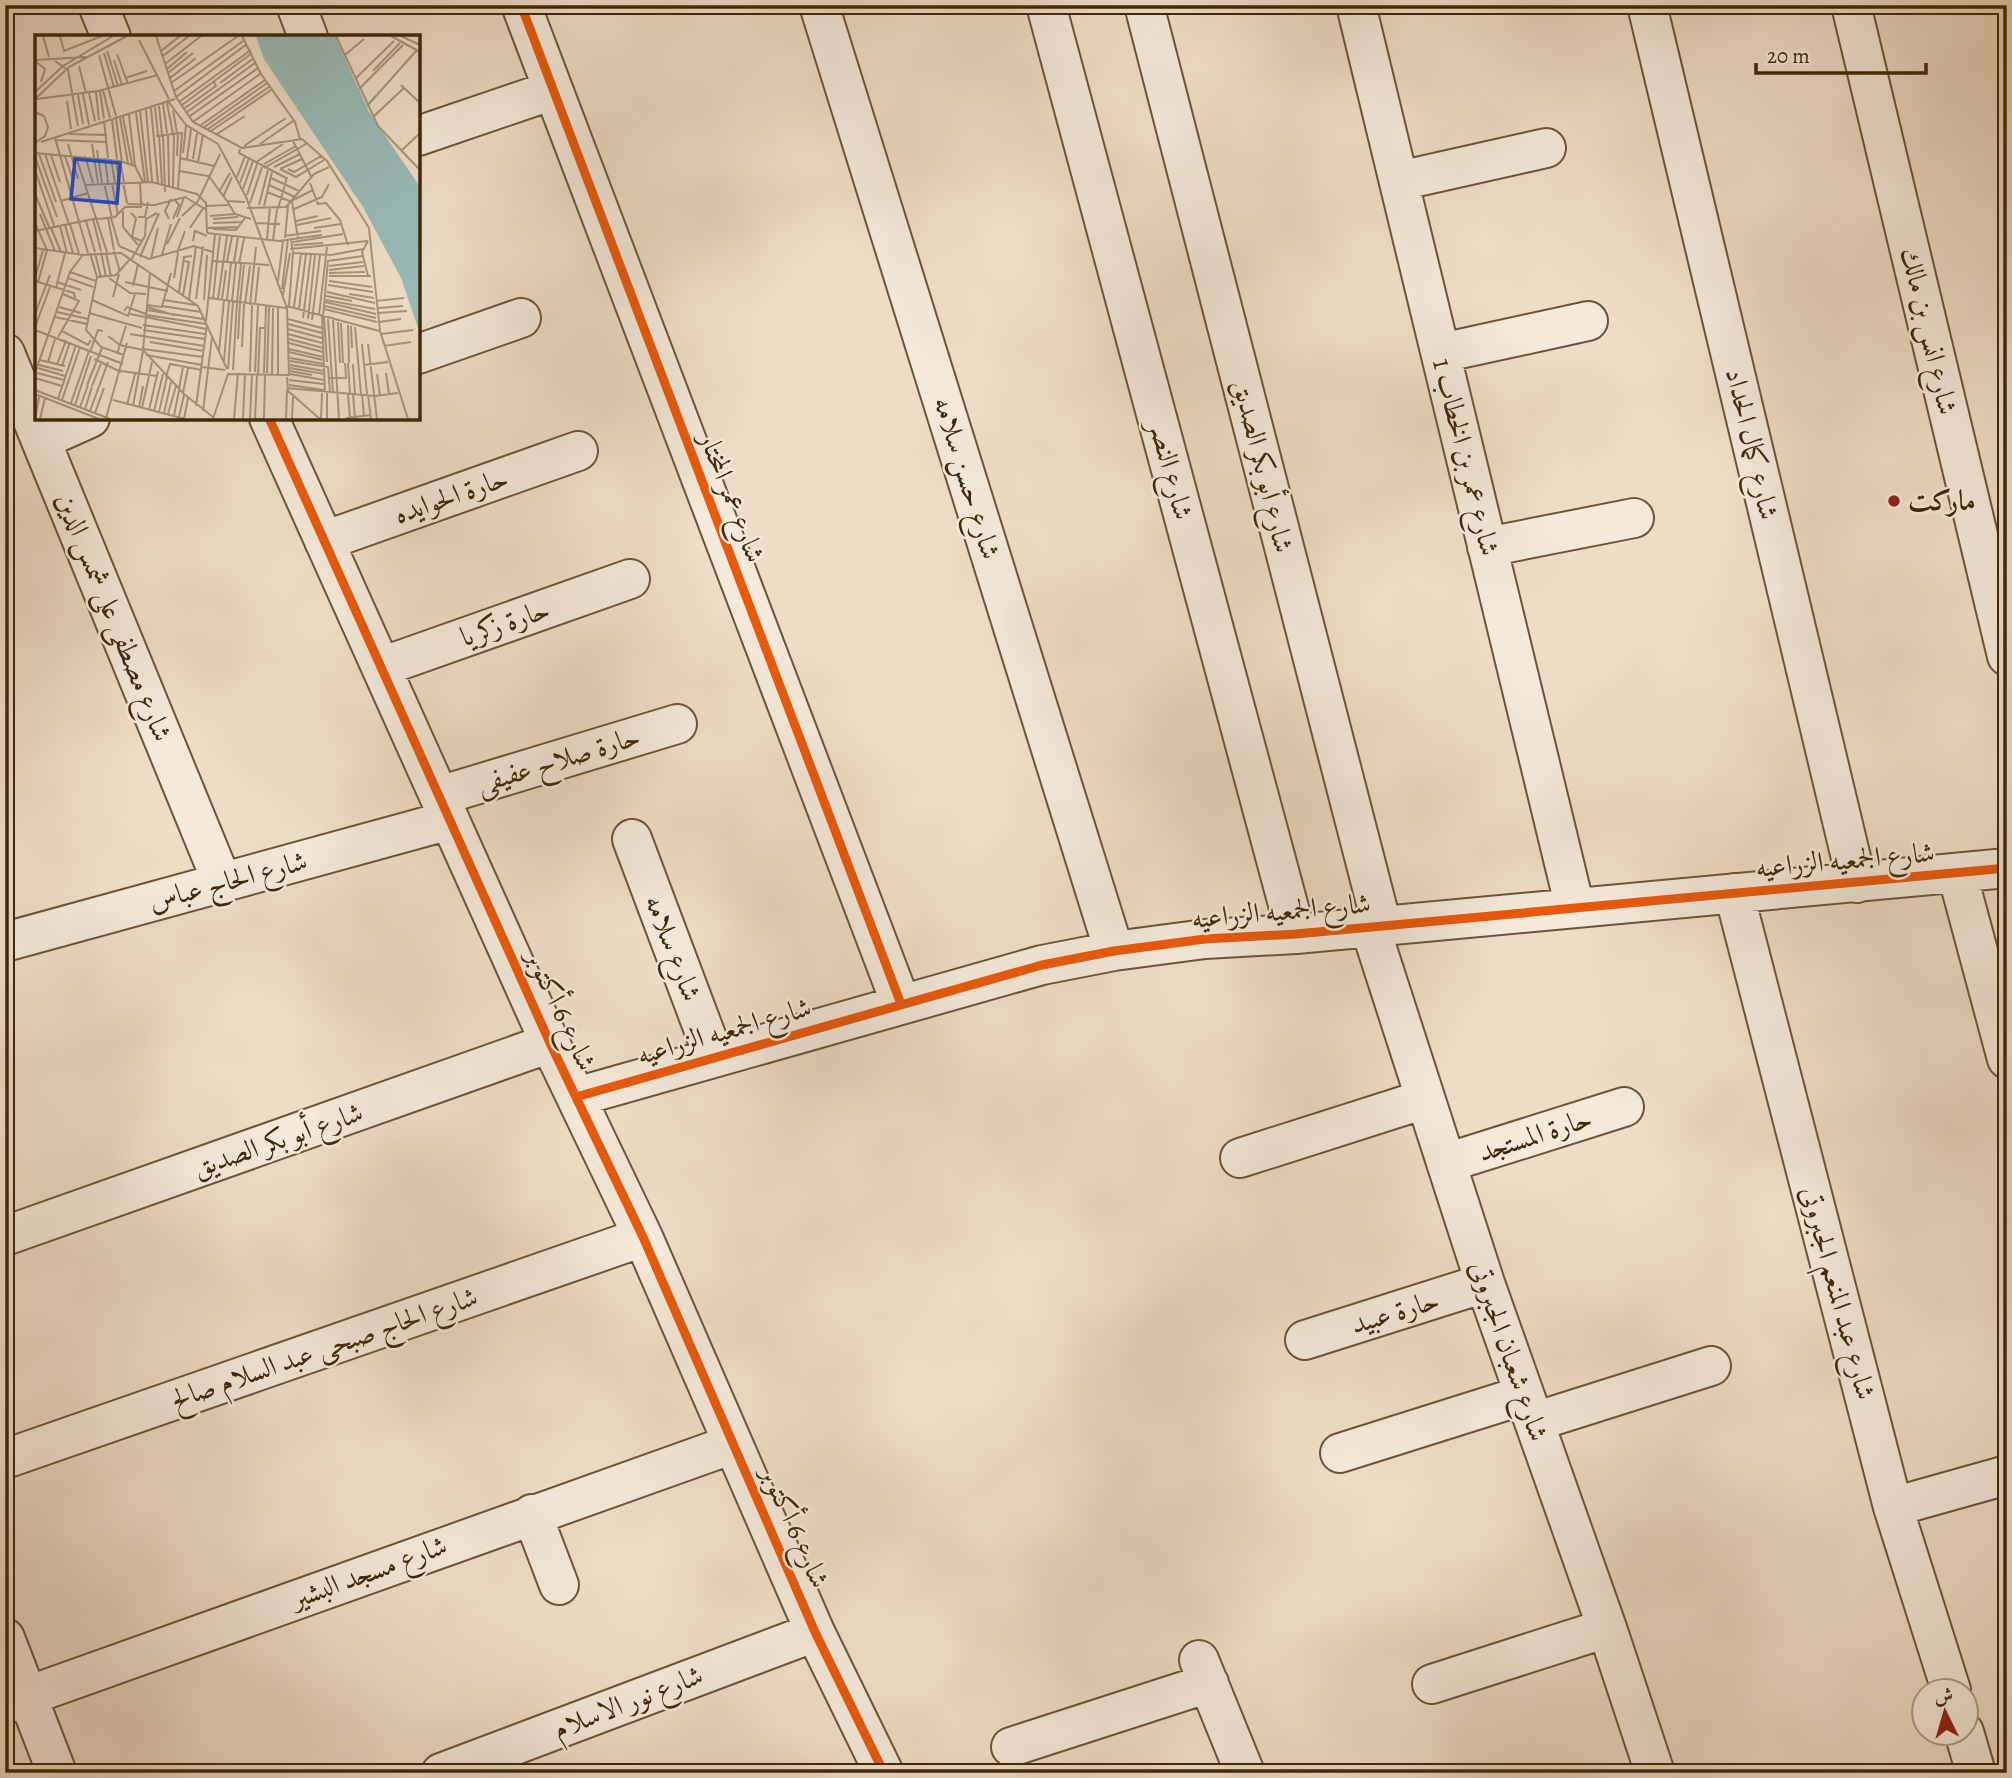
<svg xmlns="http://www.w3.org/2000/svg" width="2012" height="1778" viewBox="0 0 2012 1778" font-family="Alegreya,Amiri,serif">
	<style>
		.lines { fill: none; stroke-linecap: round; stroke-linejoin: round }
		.minor-casing { stroke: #6b5538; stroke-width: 42 }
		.minor { stroke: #f4e9da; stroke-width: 38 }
		.cycleway-casing { stroke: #f4e9da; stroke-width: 13 }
		.cycleway { stroke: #e8590c; stroke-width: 9 }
		.poi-dot { fill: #8f2418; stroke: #f4e9da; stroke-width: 2.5 }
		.labels { text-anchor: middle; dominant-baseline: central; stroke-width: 5; stroke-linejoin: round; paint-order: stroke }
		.street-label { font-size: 28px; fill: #3f2809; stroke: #f4e9da }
		.poi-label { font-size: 28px; font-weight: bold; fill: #3f2809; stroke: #f4e9da; text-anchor: start }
		.inset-road { fill: none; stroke: #a8957a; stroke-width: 2 }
		.view { fill: #1d4ed8; fill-opacity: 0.15; stroke: #1d4ed8; stroke-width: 3.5 }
		.inset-edge { fill: none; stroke: #3f2809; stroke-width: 3.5 }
	</style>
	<rect width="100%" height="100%" fill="#eeddc6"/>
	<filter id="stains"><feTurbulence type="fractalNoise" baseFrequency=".00286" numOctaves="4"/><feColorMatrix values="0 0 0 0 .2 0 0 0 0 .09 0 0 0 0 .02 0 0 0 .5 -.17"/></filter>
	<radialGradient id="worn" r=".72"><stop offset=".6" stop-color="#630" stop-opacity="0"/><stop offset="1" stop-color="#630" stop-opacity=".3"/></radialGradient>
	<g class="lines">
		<defs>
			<path id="minor" d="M98,5L111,37
				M296,5L308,37
				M521,5L901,1004
				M819,5L1114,951
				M1046,5L1296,934
				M1144,5L1382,926
				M1356,5L1575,908
				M1647,5L1857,883
				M1851,5L2007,656
				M418,136L553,90
				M1399,181L1546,148
				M5,353L222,882
				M1441,353L1588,321
				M418,354L521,318
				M269,418L550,1043L643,1237L815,1632L884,1773
				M41,440L90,418
				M324,541L578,451
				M1487,547L1634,518
				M381,667L630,579
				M439,796L677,724
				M632,839L714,1057
				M1957,873L2007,1059
				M1734,893L1893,1507L1951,1690
				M1370,927L1485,1283L1607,1628L1655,1773
				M5,942L450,820
				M576,1097L1042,965L1114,951L1205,939L1296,934L2007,868
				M1240,1158L1425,1099
				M1446,1163L1624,1107
				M5,1236L550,1043
				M1305,1340L1485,1283
				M1534,1422L1711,1366
				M1340,1453L1524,1395
				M5,1459L643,1237
				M1893,1507L2007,1475
				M532,1514L559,1585
				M5,1638L57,1773
				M1199,1660L1245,1773
				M1432,1684L1607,1628
				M5,1704L733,1444
				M1964,1732L1976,1773
				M1011,1747L1209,1683
				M441,1773L815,1632"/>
		</defs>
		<!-- minor casing -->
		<use href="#minor" class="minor-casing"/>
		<!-- minor -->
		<use href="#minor" class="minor"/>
		<defs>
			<path id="cycleway" d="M521,5L901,1004
				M269,418L550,1043L643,1237L815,1632L884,1773
				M576,1097L1042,965L1114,951L1205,939L1296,934L2007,868"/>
		</defs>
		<!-- cycleway casing -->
		<use href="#cycleway" class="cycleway-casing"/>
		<!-- cycleway -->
		<use href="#cycleway" class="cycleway"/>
	</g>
	<!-- markers -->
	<circle class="poi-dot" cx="1894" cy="501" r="7"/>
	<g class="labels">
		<!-- street labels -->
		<g class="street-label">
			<text transform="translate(1929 331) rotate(77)">شارع انس بن مالك</text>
			<text transform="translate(1752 444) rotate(77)">شارع كمال الحداد</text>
			<text transform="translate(1466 457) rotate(76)">شارع عمر بن الخطاب 1</text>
			<text transform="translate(1263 466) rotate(76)">شارع أبو بكر الصديق</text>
			<text transform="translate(1171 470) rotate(75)">شارع النصر</text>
			<text transform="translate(967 478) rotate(73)">شارع حسن سلامه</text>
			<text transform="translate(451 496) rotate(-19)">حارة الحوايده</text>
			<text transform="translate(732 497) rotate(69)">شارع عمر المختار</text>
			<text transform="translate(114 617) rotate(68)">شارع مصطفى على شمس الدين</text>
			<text transform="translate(505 623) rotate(-19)">حارة زكريا</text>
			<text transform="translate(558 760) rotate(-17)">حارة صلاح عفيفى</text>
			<text transform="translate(1845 860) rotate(-5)">شارع الجمعيه الزراعيه</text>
			<text transform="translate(228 881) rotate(-15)">شارع الحاج عباس</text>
			<text transform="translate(1281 911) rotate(-5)">شارع الجمعيه الزراعيه</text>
			<text transform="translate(673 948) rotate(69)">شارع سلامه</text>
			<text transform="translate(561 1010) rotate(65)">شارع 6 أكتوبر</text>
			<text transform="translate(724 1031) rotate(-16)">شارع الجمعيه الزراعيه</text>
			<text transform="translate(1535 1135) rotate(-18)">حارة المستجد</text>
			<text transform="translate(278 1140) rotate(-19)">شارع أبو بكر الصديق</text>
			<text transform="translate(1838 1293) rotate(75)">شارع عبد المنعم الجبروتى</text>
			<text transform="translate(1395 1312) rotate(-17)">حارة عبيد</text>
			<text transform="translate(324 1348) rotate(-19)">شارع الحاج صبحى عبد السلام صالح</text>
			<text transform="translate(1509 1351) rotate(71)">شارع شعبان الجبروتى</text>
			<text transform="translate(795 1527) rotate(66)">شارع 6 أكتوبر</text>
			<text transform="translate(369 1572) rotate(-20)">شارع مسجد البشير</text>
			<text transform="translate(628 1702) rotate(-21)">شارع نور الاسلام</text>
		</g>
		<!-- poi labels -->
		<g class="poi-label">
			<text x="1908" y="501">ماركت</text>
		</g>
	</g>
	<!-- overview -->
	<g transform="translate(35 35)">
		<rect width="385" height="385" fill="#eeddc6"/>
		<path d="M221,1H300L334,77L385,152V299L366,243L328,172L229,24Z" fill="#99bbb8"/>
		<path class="inset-road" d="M8,1L14,22M25,1L29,16L67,1M121,1L141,62L158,87L207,113L267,104L292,126L334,193L345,296L373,384M207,1L226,39L260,87L265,104M301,1L343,91L385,135M356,1L385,17M366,1L385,10M104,5L134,64M72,16L83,51M126,16L145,1M69,18L79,52M82,19L93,49M64,20L81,81M310,20L329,4M128,21L154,1M0,25L51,22M79,25L87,50M0,26L10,34L6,47M20,26L33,35L43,91M130,29L166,1M44,31L51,58M132,34L152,17M338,36L365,8M133,38L158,18M340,38L368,10M90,43L112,36M135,43L161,23M321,43L359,6M136,48L203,1M185,48L219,23M366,50L385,68M324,54L340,38M68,55L75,83M65,56L69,84M139,56L208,6M0,57L28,31L78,1M61,57L64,85M54,58L60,86M48,59L54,90M43,60L48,89M141,62L212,9M0,64L34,32L92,1M2,64L63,56L123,40M132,65L151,90L183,109L211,162L252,273L254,340L193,339L178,384M32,66L36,94M144,67L216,15M132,68L138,99M128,69L132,98M147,70L217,18M124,71L127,100M332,71L382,15M120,72L123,100M116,73L123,148M150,73L181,51L179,47M111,75L117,146M138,75L142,98M105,76L113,147M0,77L9,81L13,92L10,101L0,108M152,77L220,28M101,78L110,147M94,80L100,131M155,81L223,33M88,82L97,129M338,82L369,53M85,83L93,128M81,84L87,127M77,85L82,124M69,86L73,123M158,87L225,39M166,90L230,45M168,93L232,48M173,94L234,52M176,96L236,55M34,99L72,100M133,99L134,151M182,99L210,81M124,100L127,149M128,100L130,157M121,101L147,98L143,153M20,103L53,218M20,105L72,107M258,106L277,143M6,107L140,64M33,109L43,144M57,109L63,148M225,109L258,86M209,111L251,83M205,114L204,118L251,143M62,115L67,148M366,116L385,98M0,118L85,126L100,131L108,147M148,118L151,91M4,119L21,167M10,119L34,189M16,120L25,147M30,121L38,145M50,121L58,148M142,121L143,98M0,122L22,182M41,122L72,217M70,123L73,148M145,123L179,131M76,124L80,148M152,124L156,94M158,124L162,98M81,125L84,147M85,126L89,147M163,127L168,100M229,129L261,111M239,132L265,119M229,133L271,109M245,134L261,142L289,125M245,134L267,124M253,134L259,137L286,121M0,135L20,193M144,136L173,141M173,140L192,166L210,167M202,142L210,121M236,143L264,156M88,147L92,168M105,147L106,168M69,148L77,183M77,148L83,180M205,148L214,123M275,148L283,169L291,168L305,185L313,210M50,150L117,147L162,159L171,168L172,198M234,150L260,162M138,152L139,98M208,154L218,126M184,157L195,138M232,157L257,167L263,203M0,159L15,194M212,160L223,126L248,109M188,162L197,142M258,165L278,155M26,166L53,158M192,166L200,179L216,184M215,168L227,132M92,169L120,170L150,162L170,174M224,170L233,135M171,171L193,170M229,171L237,137M212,173L251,172L279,139L294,132M243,174L252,142M259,174L287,162L294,149M88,176V192L103,210M96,178L101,183L97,202L107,206M5,179L20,216M147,181L163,166L185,119M175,181L200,179M103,182H110L113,167M142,182L149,162M73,183L79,215M76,183L84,211M58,184L66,216M63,184L80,182L90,172H106L107,167M134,184L130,176L136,164M138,184L144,170L139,164M178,184L203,182M51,186L60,217M261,186L283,181M0,188L12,215L3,247M178,188L207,187M221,188L245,189M35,189L44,219M30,190L38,218M262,190L296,183M25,191L32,218M16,193L26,217M155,193L169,172M171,193L203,192M279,193L306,189M178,194L201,195L210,183M0,196L63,183M172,198L244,206L287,200M249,201L286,196M250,203L253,171M256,203L258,218L296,220L328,214M232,204L235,172M238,205L242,174M158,206L160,196L172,201M258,207L308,199M132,209L145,183M259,210L288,208M84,211L114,224L159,211L178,217M0,213L48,220L86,218L163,271L192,334M255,214L333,206M79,216L85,237M66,217L71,242M71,217L76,242M55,218L62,242L51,295L66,312L89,320M60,218L66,243M142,218L150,196M127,220L136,189M105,222L124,178M116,224L123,193M96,225L110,201L111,184L122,178M177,226L234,230M182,226L185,201M293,226L328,221M192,227L197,201M199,227L203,202M204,229L209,203M294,231L328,227M294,235L329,231M35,237L61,246M294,238L330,237M294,241H336M333,241L327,217L333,206M62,242L81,240L95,224M0,243L8,215M33,243L58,252M74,243L95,258L111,259M139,243L143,218M0,246L39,258L40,263M243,246L248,206M294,246L337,252M22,247L46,255M90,247L133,256M293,250L338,257M98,251L103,229M21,253L30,218M247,254L253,204M144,257L149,222L157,221M292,257L340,268M314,259L339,263M148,260L154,227L149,226M248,260L255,218M291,261L317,266M78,262L84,239M174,263L251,273M154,264L161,211M161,264L168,211M178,264L182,226M183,264L192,201M187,264L191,235M57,265L93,281L100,259M129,265L161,270M169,265L172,220M192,265L196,228M291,265L340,274M197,266L201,228M341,266L369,263M202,267L206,229M290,267L341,279M205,268L209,230M210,269L215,231M112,270L127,272L136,238M215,270L221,212M220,270L224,232M127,271L166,277M252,271L344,296M254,271L258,218M290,271L341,283M24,272L46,278M112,272L139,280M259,272L266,219M243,273V339M343,273L368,271M264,274L271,219M289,274L342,287M112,275L168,284M89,276L92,272L111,279M22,277L53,284M54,278L107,293M343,278L372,276M0,279L15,240M95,279L171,294M111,280L171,289M284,280L292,212M287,281L290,358M20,282L52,289M288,282L293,225M289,282L292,327M268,283L276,219M253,284L287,293M273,284L280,220M293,284L298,358M277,285L285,220M298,285L304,384M171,286L180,200M303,287L305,328M344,287L366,284M306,288L308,328M253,289L287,298M108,290L170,299M313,290L314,328M316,291L317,313M0,292L15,252M320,292L326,359M253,294L287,303M0,295L88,329M108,295L170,304M27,296L53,310L56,305M95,299L169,311M253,299L287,308M346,299L378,295M73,301L85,310L108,315L149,359L178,382M23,302L44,266L28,259M203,304L205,268M254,304L288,313M115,307L169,316M254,308L288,317M327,309L332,359M333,309L342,384M349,311L376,307M207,312L209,269M108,314L168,322M254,314L288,322M108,315L115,238M55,317L63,295L68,296M184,317L189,265M254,317L288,325M82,319L91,291M111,320L167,330M255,323L289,329M59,324L86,337M5,325L30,331M189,326L194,266M255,326L293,332L295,358M13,327L20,304M313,328L315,359M318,329L320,359M4,330L28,336M22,330L31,305M255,330L289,336M329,330L353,327M27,331L35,307M167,332L190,335M3,333L30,341M255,333L289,339M193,334L198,266M198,335L202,267M86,336L122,341M255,336L277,340M215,337L217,270M220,337L223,270M0,338L35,237L47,221M2,338L29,345M229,338L231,271M232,338L234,272M351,338L354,359M237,339L238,273M255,339L289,345M342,339L345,361M223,340L225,293H230M131,342L135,329L167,335M252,342L253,356L285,384M0,343L27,351M295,343H311L310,328M254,345L289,349M52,350L67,313M254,350L289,355M57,351L67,326M252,353L340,361L363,358M144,354L148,332M0,355L75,384M148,358L153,333M0,359L64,384M313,359L315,384M318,359L320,384M327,359L329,381M333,360L336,384M23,364L41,310M27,365L45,312M78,365L150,384M36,368L54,316M40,370L56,321M92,370L100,339M98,371L108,316M161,371L172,290M45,372L53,350M104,373L108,351M107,373L117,327M50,374L57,352M114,375L123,336M55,376L73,327M119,376L128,339M168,376L177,302M124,377L132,342M60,378L69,353M129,378L136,347M133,379L141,351M139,381L144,355M144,382L149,360M71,383L92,308M311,383L336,380M0,384L4,362M5,384L10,363M149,384L153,363M199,384L203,338M208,384L210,339M215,384L217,339M220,384H229L230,340M220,384L222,340M251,384L252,355M257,384L258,362M286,384L287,358M292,384V358"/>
		<path class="view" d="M40,124L85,128L82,168L36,164Z"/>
		<rect width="385" height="385" class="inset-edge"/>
	</g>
	<!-- margin -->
	<rect width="2012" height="1778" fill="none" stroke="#eeddc6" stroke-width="28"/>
	<rect x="7" y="7" width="1998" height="1764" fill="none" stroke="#3f2809" stroke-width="3.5"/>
	<rect x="14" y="14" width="1984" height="1750" fill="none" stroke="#3f2809" stroke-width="2"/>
	<!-- north arrow -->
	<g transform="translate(1945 1712) rotate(355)"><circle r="33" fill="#f4e9da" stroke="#ac9c86" stroke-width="2"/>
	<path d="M0-5L12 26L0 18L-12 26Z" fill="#8f2418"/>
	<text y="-10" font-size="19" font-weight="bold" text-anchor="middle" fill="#3f2809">ش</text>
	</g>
	<!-- scale -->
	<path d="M1756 63v10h170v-10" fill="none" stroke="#3f2809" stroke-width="3.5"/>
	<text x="1767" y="63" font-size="21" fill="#3f2809" stroke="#f4e9da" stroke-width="5" paint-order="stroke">20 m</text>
	<rect width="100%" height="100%" filter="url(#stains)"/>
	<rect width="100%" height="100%" fill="url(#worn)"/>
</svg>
